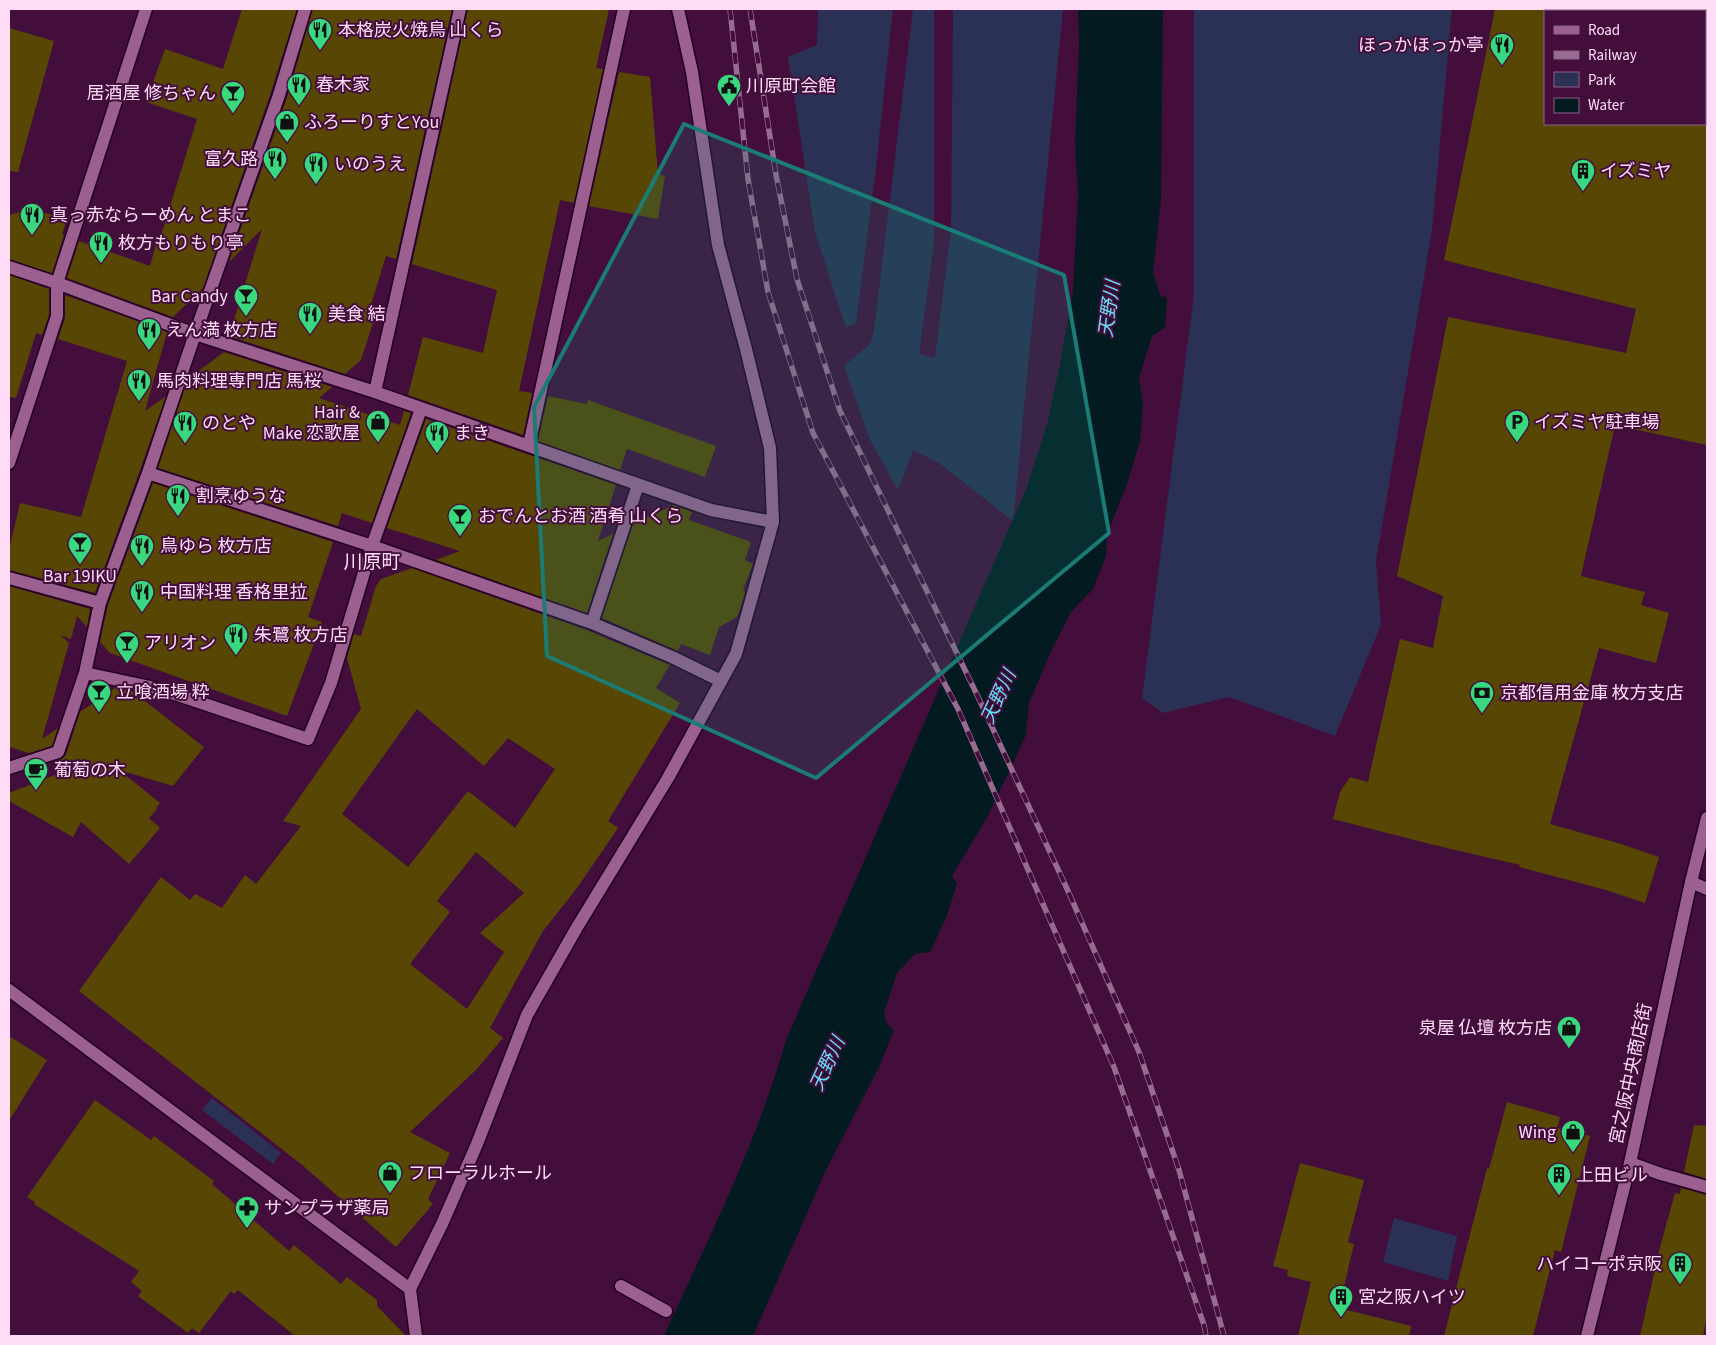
<svg xmlns="http://www.w3.org/2000/svg" width="1716" height="1345" viewBox="0 0 1716 1345" font-family="'Source Sans 3','Noto Sans JP',sans-serif">
	<style>
		.green { fill: #2a3154 }
		.water { fill: #031b20 }
		.building { fill: #584704; fill-rule: evenodd }
		.lines { fill: none; stroke-linecap: round; stroke-linejoin: round }
		.minor-casing { stroke: #23001f; stroke-width: 15 }
		.minor { stroke: #9b6090; stroke-width: 12 }
		.rail-casing { stroke: #986c91; stroke-width: 5.5 }
		.rail { stroke: #430e3c; stroke-width: 4; stroke-dasharray: 11; stroke-linecap: butt }
		.marked { fill: #1b7b75; fill-opacity: 0.2; stroke: #1b7b75; stroke-width: 4; stroke-linejoin: round }
		.labels { text-anchor: middle; dominant-baseline: central; stroke-width: 4; stroke-linejoin: round; paint-order: stroke }
		.poi-label { font-size: 18px; fill: #fedcf6; stroke: #430e3c; text-anchor: start }
		.street-label { font-size: 18px; fill: #fedcf6; stroke: #430e3c }
		.water-label { font-size: 19px; font-style: italic; fill: #68ddf6; stroke: #430e3c }
		.neighbourhood-label { font-size: 19px; fill: #fedcf6; stroke: #430e3c }
	</style>
	<rect width="100%" height="100%" fill="#430e3c"/>
	<!-- green -->
	<path class="green" d="M818,9H893L876,167L856,323L846,328L815,232L788,57L817,45Z
		M913,9H934V243L919,354L935,358L951,230L953,9H1063L1013,521L939,463L913,450L898,490L870,440L844,366L870,344L874,330Z
		M1194,9H1452L1432,230L1376,561L1381,625L1335,736L1229,697L1163,713L1142,698L1194,294Z
		M212,1098L281,1153L273,1164L202,1110Z
		M1394,1218L1457,1236L1448,1281L1383,1262Z"/>
	<!-- water -->
	<path class="water" d="M1078,9H1163L1161,199L1153,272L1160,295L1167,298L1165,327L1152,336L1139,378L1143,404L1140,441L1128,481L1107,535L1106,556L1093,589L1071,612L1051,651L1029,703L1026,735L988,816L952,876L957,884L946,918L930,952L915,954L897,973L884,1013L887,1024L894,1030L880,1065L826,1170L753,1336H664C708,1239 757,1143 786,1040L1027,487L1048,421L1060,364L1073,292L1078,195L1075,144L1079,44Z"/>
	<!-- building -->
	<path class="building" d="M242,9H297L271,92L203,288L173,317L67,278L79,241L150,266L157,241L159,242L197,119L146,102L165,49L223,69Z
		M313,9H452L396,259L386,256L366,321L373,323L361,360L345,374L229,336L262,229L229,262L287,98Z
		M468,9H609L596,68L603,69L574,203L560,200L519,391L532,393L523,435L408,395L423,337L483,353L497,290L412,264Z
		M1495,9H1545V124H1707V445L1615,425L1581,576L1645,592L1641,605L1669,613L1656,663L1599,648L1550,824L1621,844L1659,857L1645,903L1606,890L1519,867L1520,865L1430,844L1333,819L1340,792L1350,777L1368,782L1400,639L1433,648L1443,596L1397,576L1448,317L1626,353L1636,309L1444,260Z
		M9,28L54,41L18,172L9,171Z
		M619,72L650,77L658,174L665,176L658,219L589,206Z
		M30,209L67,219L62,234L64,235L52,273L9,259V215Z
		M9,275L49,289V315L42,335L36,333L16,398L9,397Z
		M65,295L167,332L145,411L166,396L140,470L95,593L9,570V550L20,503L81,517L127,361L58,339L65,318Z
		M224,352L332,387L319,398L400,425L404,411L411,413L372,523L342,513L338,526L158,468L188,379Z
		M548,396L587,404L588,400L716,446L705,477L627,449L620,470L538,441Z
		M426,419L616,485L598,541L613,534L587,613L436,560L460,551L387,528Z
		M153,483L333,542L308,617L322,622L287,716L110,653L100,642L108,605Z
		M674,505L692,512L689,520L751,542L745,560L753,564L743,590L745,592L739,612L737,617L719,627L710,655L681,644L678,651L602,618L633,524Z
		M412,568L589,631L670,665L656,688L680,703L608,821L618,828L577,888L543,931L490,1028L503,1038L477,1069L410,1132L450,1153L428,1199L433,1204L396,1247L301,1164L79,991L161,877L190,900L195,894L222,908L245,875L256,884L301,826L283,821L361,709L347,658L354,634L361,636L376,586L381,579ZM417,709L484,766L508,738L555,769L515,828L468,791L408,867L342,814ZM476,852L524,893L480,933L504,952L467,1009L410,964L450,912L437,901Z
		M9,586L90,609L87,627L77,616L71,639L60,635L69,643L42,739L58,728L52,746L29,753L9,747Z
		M115,688L132,691L204,747L173,786L119,770L160,803L156,808L157,809L149,818L160,828L129,864L81,822L73,837L9,801V793L75,767L57,761L63,758L66,755L80,712Z
		M9,1036L47,1060L9,1121Z
		M95,1100L151,1140L154,1136L214,1181L212,1184L289,1251L294,1245L341,1284L347,1277L377,1300V1306L406,1336H295L238,1290L234,1294L231,1291L199,1333L192,1328L188,1333L138,1296L142,1291L131,1282L139,1271L34,1204L35,1202L27,1197Z
		M1507,1102L1560,1117L1557,1128L1590,1136L1561,1252L1555,1250L1533,1336H1444L1487,1168L1489,1169Z
		M1694,1125L1707,1126V1179L1684,1172Z
		M1300,1163L1364,1180L1348,1242L1354,1244L1339,1308L1411,1326L1409,1336H1298L1311,1282L1287,1276L1288,1270L1273,1266Z
		M1681,1188L1707,1195V1317L1703,1336H1640L1660,1247L1675,1193L1680,1194Z"/>
	<g class="lines">
		<defs>
			<path id="minor" d="M9,267L57,283L195,334L375,392L711,510L773,522
				M375,392L460,9
				M529,445L624,9
				M9,463L57,316V283L146,9
				M148,473L372,546L592,623
				M638,485L592,623L672,657L721,681
				M9,578L100,603
				M85,673L160,689L308,739L331,683L372,546L421,409
				M9,768L58,752L85,673L100,603L148,473L195,334L279,95L305,9
				M1691,882L1707,889
				M9,990L410,1289
				M1630,1163L1661,1174L1707,1187
				M621,1286L666,1311
				M416,1336L410,1289L442,1224L477,1144L527,1015L576,929L668,778L736,654L773,522L770,448L746,349L718,245L692,72L678,9
				M1587,1336L1630,1163L1691,882L1707,818"/>
		</defs>
		<!-- minor casing -->
		<use href="#minor" class="minor-casing"/>
		<!-- minor -->
		<use href="#minor" class="minor"/>
		<defs>
			<path id="rail" d="M730,9L748,179L768,292L813,433L958,709L1114,1067L1204,1325L1206,1336
				M750,9L776,175L797,279L840,411L979,699L1068,891L1139,1052L1179,1170L1224,1336"/>
		</defs>
		<!-- rail casing -->
		<use href="#rail" class="rail-casing"/>
		<!-- rail -->
		<use href="#rail" class="rail"/>
	</g>
	<!-- marked area -->
	<path class="marked" d="M684,124L1064,275L1109,533L816,778L547,656L534,407Z"/>
	<!-- icons -->
	<defs>
		<symbol id="restaurant-pin" viewBox="-11 -11 22 30"><path d="M0 17L-7.5 6A9.5 9.5 0 1 1 7.5 6Z" fill="#39d87f" stroke="#430e3c"/><path d="M-5-6h1v4h1v-4h1v4h1v-4h1v5L-1.5 .5V6h-2V.5L-5-1ZM5-6V6H3V1.5H1.5Q1.5-4 5-6Z" fill="#111"/></symbol>
		<symbol id="civic-pin" viewBox="-11 -11 22 30"><path d="M0 17L-7.5 6A9.5 9.5 0 1 1 7.5 6Z" fill="#39d87f" stroke="#430e3c"/><path d="M-.6-6.5H3V-4.5H.6V-3L4-1V1h2V6H-6V1h2V-1L-.6-3ZM-1.2 2.5V6h2.4V2.5Z" fill="#111"/></symbol>
		<symbol id="bar-pin" viewBox="-11 -11 22 30"><path d="M0 17L-7.5 6A9.5 9.5 0 1 1 7.5 6Z" fill="#39d87f" stroke="#430e3c"/><path d="M-6-5H6L.8 .8V4.5H3.5V6h-7V4.5H-.8V.8Z" fill="#111"/></symbol>
		<symbol id="shop-pin" viewBox="-11 -11 22 30"><path d="M0 17L-7.5 6A9.5 9.5 0 1 1 7.5 6Z" fill="#39d87f" stroke="#430e3c"/><path d="M-5-2.5h2.3a2.7 3.5 0 0 1 5.4 0H5L5.5 6h-11ZM-1.5-2.5h3a1.5 2.3 0 0 0-3 0Z" fill="#111"/></symbol>
		<symbol id="building-pin" viewBox="-11 -11 22 30"><path d="M0 17L-7.5 6A9.5 9.5 0 1 1 7.5 6Z" fill="#39d87f" stroke="#430e3c"/><path d="M-4-6H4V6H1V3H-1V6H-4ZM-2.5-4.3h1.7v1.8h-1.7ZM.8-4.3h1.7v1.8H.8ZM-2.5-1h1.7V.8h-1.7ZM.8-1h1.7V.8H.8Z" fill="#111"/></symbol>
		<symbol id="parking-pin" viewBox="-11 -11 22 30"><path d="M0 17L-7.5 6A9.5 9.5 0 1 1 7.5 6Z" fill="#39d87f" stroke="#430e3c"/><path d="M-3.5-5.5H1a3.5 3.5 0 0 1 0 7H-1V5.5H-3.5ZM-1-3.4V-.6H.8a1.4 1.4 0 0 0 0-2.8Z" fill="#111"/></symbol>
		<symbol id="bank-pin" viewBox="-11 -11 22 30"><path d="M0 17L-7.5 6A9.5 9.5 0 1 1 7.5 6Z" fill="#39d87f" stroke="#430e3c"/><path d="M-6-4H6V4H-6ZM0-2.3a2.3 2.3 0 1 0 0 4.6a2.3 2.3 0 1 0 0-4.6Z" fill="#111"/></symbol>
		<symbol id="cafe-pin" viewBox="-11 -11 22 30"><path d="M0 17L-7.5 6A9.5 9.5 0 1 1 7.5 6Z" fill="#39d87f" stroke="#430e3c"/><path d="M-5.5-4.5H6V0H3Q3 3.5 0 3.5H-2.5Q-5.5 3.5-5.5 0ZM3-3.2v2h1.7v-2ZM-6 4.5H4V6H-6Z" fill="#111"/></symbol>
		<symbol id="pharmacy-pin" viewBox="-11 -11 22 30"><path d="M0 17L-7.5 6A9.5 9.5 0 1 1 7.5 6Z" fill="#39d87f" stroke="#430e3c"/><path d="M-2-6h4v4h4v4h-4v4h-4v-4h-4v-4h4Z" fill="#111"/></symbol>
	</defs>
	<g fill-rule="evenodd">
		<use href="#restaurant-pin" x="306" y="16" width="28" height="38"/>
		<use href="#restaurant-pin" x="1488" y="31" width="28" height="38"/>
		<use href="#restaurant-pin" x="285" y="71" width="28" height="38"/>
		<use href="#civic-pin" x="715" y="72" width="28" height="38"/>
		<use href="#bar-pin" x="219" y="79" width="28" height="38"/>
		<use href="#shop-pin" x="273" y="108" width="28" height="38"/>
		<use href="#restaurant-pin" x="261" y="145" width="28" height="38"/>
		<use href="#restaurant-pin" x="302" y="150" width="28" height="38"/>
		<use href="#building-pin" x="1569" y="157" width="28" height="38"/>
		<use href="#restaurant-pin" x="18" y="201" width="28" height="38"/>
		<use href="#restaurant-pin" x="87" y="229" width="28" height="38"/>
		<use href="#bar-pin" x="232" y="282" width="28" height="38"/>
		<use href="#restaurant-pin" x="296" y="300" width="28" height="38"/>
		<use href="#restaurant-pin" x="135" y="316" width="28" height="38"/>
		<use href="#restaurant-pin" x="125" y="367" width="28" height="38"/>
		<use href="#shop-pin" x="364" y="408" width="28" height="38"/>
		<use href="#parking-pin" x="1503" y="408" width="28" height="38"/>
		<use href="#restaurant-pin" x="171" y="409" width="28" height="38"/>
		<use href="#restaurant-pin" x="423" y="419" width="28" height="38"/>
		<use href="#restaurant-pin" x="164" y="482" width="28" height="38"/>
		<use href="#bar-pin" x="446" y="502" width="28" height="38"/>
		<use href="#bar-pin" x="66" y="530" width="28" height="38"/>
		<use href="#restaurant-pin" x="128" y="532" width="28" height="38"/>
		<use href="#restaurant-pin" x="128" y="578" width="28" height="38"/>
		<use href="#restaurant-pin" x="222" y="621" width="28" height="38"/>
		<use href="#bar-pin" x="113" y="629" width="28" height="38"/>
		<use href="#bar-pin" x="85" y="678" width="28" height="38"/>
		<use href="#bank-pin" x="1468" y="679" width="28" height="38"/>
		<use href="#cafe-pin" x="22" y="756" width="28" height="38"/>
		<use href="#shop-pin" x="1555" y="1014" width="28" height="38"/>
		<use href="#shop-pin" x="1559" y="1118" width="28" height="38"/>
		<use href="#shop-pin" x="376" y="1159" width="28" height="38"/>
		<use href="#building-pin" x="1545" y="1161" width="28" height="38"/>
		<use href="#pharmacy-pin" x="233" y="1194" width="28" height="38"/>
		<use href="#building-pin" x="1666" y="1250" width="28" height="38"/>
		<use href="#building-pin" x="1327" y="1283" width="28" height="38"/>
	</g>
	<g class="labels">
		<!-- poi labels -->
		<g class="poi-label">
			<text x="338" y="30">本格炭火焼鳥 山くら</text>
			<text x="1484" y="45" text-anchor="end">ほっかほっか亭</text>
			<text x="316" y="85">春木家</text>
			<text x="746" y="86">川原町会館</text>
			<text x="216" y="93" text-anchor="end">居酒屋 修ちゃん</text>
			<text x="304" y="122">ふろーりすとYou</text>
			<text x="258" y="159" text-anchor="end">富久路</text>
			<text x="334" y="164">いのうえ</text>
			<text x="1600" y="171">イズミヤ</text>
			<text x="50" y="215">真っ赤ならーめん とまこ</text>
			<text x="118" y="243">枚方もりもり亭</text>
			<text x="228" y="296" text-anchor="end">Bar Candy</text>
			<text x="328" y="314">美食 結</text>
			<text x="166" y="330">えん満 枚方店</text>
			<text x="156" y="381">馬肉料理専門店 馬桜</text>
			<text x="360" y="412" text-anchor="end">Hair &amp;<tspan x="360" dy="21">Make 恋歌屋</tspan></text>
			<text x="1534" y="422">イズミヤ駐車場</text>
			<text x="202" y="423">のとや</text>
			<text x="454" y="433">まき</text>
			<text x="196" y="496">割烹ゆうな</text>
			<text x="478" y="516">おでんとお酒 酒肴 山くら</text>
			<text x="160" y="546">鳥ゆら 枚方店</text>
			<text x="80" y="576" text-anchor="middle">Bar 19IKU</text>
			<text x="160" y="592">中国料理 香格里拉</text>
			<text x="254" y="635">朱鷺 枚方店</text>
			<text x="144" y="643">アリオン</text>
			<text x="116" y="692">立喰酒場 粋</text>
			<text x="1500" y="693">京都信用金庫 枚方支店</text>
			<text x="54" y="770">葡萄の木</text>
			<text x="1552" y="1028" text-anchor="end">泉屋 仏壇 枚方店</text>
			<text x="1556" y="1132" text-anchor="end">Wing</text>
			<text x="408" y="1173">フローラルホール</text>
			<text x="1576" y="1175">上田ビル</text>
			<text x="264" y="1208">サンプラザ薬局</text>
			<text x="1662" y="1264" text-anchor="end">ハイコーポ京阪</text>
			<text x="1358" y="1297">宮之阪ハイツ</text>
		</g>
		<!-- street labels -->
		<g class="street-label">
			<text transform="translate(1631 1074) rotate(-78)">宮之阪中央商店街</text>
		</g>
		<!-- water labels -->
		<g class="water-label">
			<text transform="translate(1110 309) rotate(-82)">天野川</text>
			<text transform="translate(999 697) rotate(-65)">天野川</text>
			<text transform="translate(828 1064) rotate(-65)">天野川</text>
		</g>
		<!-- neighbourhood labels -->
		<g class="neighbourhood-label">
			<text x="372" y="562">川原町</text>
		</g>
	</g>
	<!-- border -->
	<rect width="1716" height="1345" fill="none" stroke="#fedcf6" stroke-width="20"/>
	<!-- legend -->
	<rect x="1544" y="10" width="162" height="115" fill="#430e3c" stroke="#8e6086"/>
	<rect x="1554" y="26" width="25" height="8" fill="#9b6090" stroke="#8e6086"/>
	<text x="1588" y="35" font-size="15" fill="#fedcf6">Road</text>
	<rect x="1554" y="51" width="25" height="8" fill="#986c91" stroke="#8e6086"/>
	<text x="1588" y="60" font-size="15" fill="#fedcf6">Railway</text>
	<rect x="1554" y="72" width="25" height="15" fill="#2a3154" stroke="#8e6086"/>
	<text x="1588" y="85" font-size="15" fill="#fedcf6">Park</text>
	<rect x="1554" y="98" width="25" height="15" fill="#031b20" stroke="#8e6086"/>
	<text x="1588" y="110" font-size="15" fill="#fedcf6">Water</text>
</svg>
